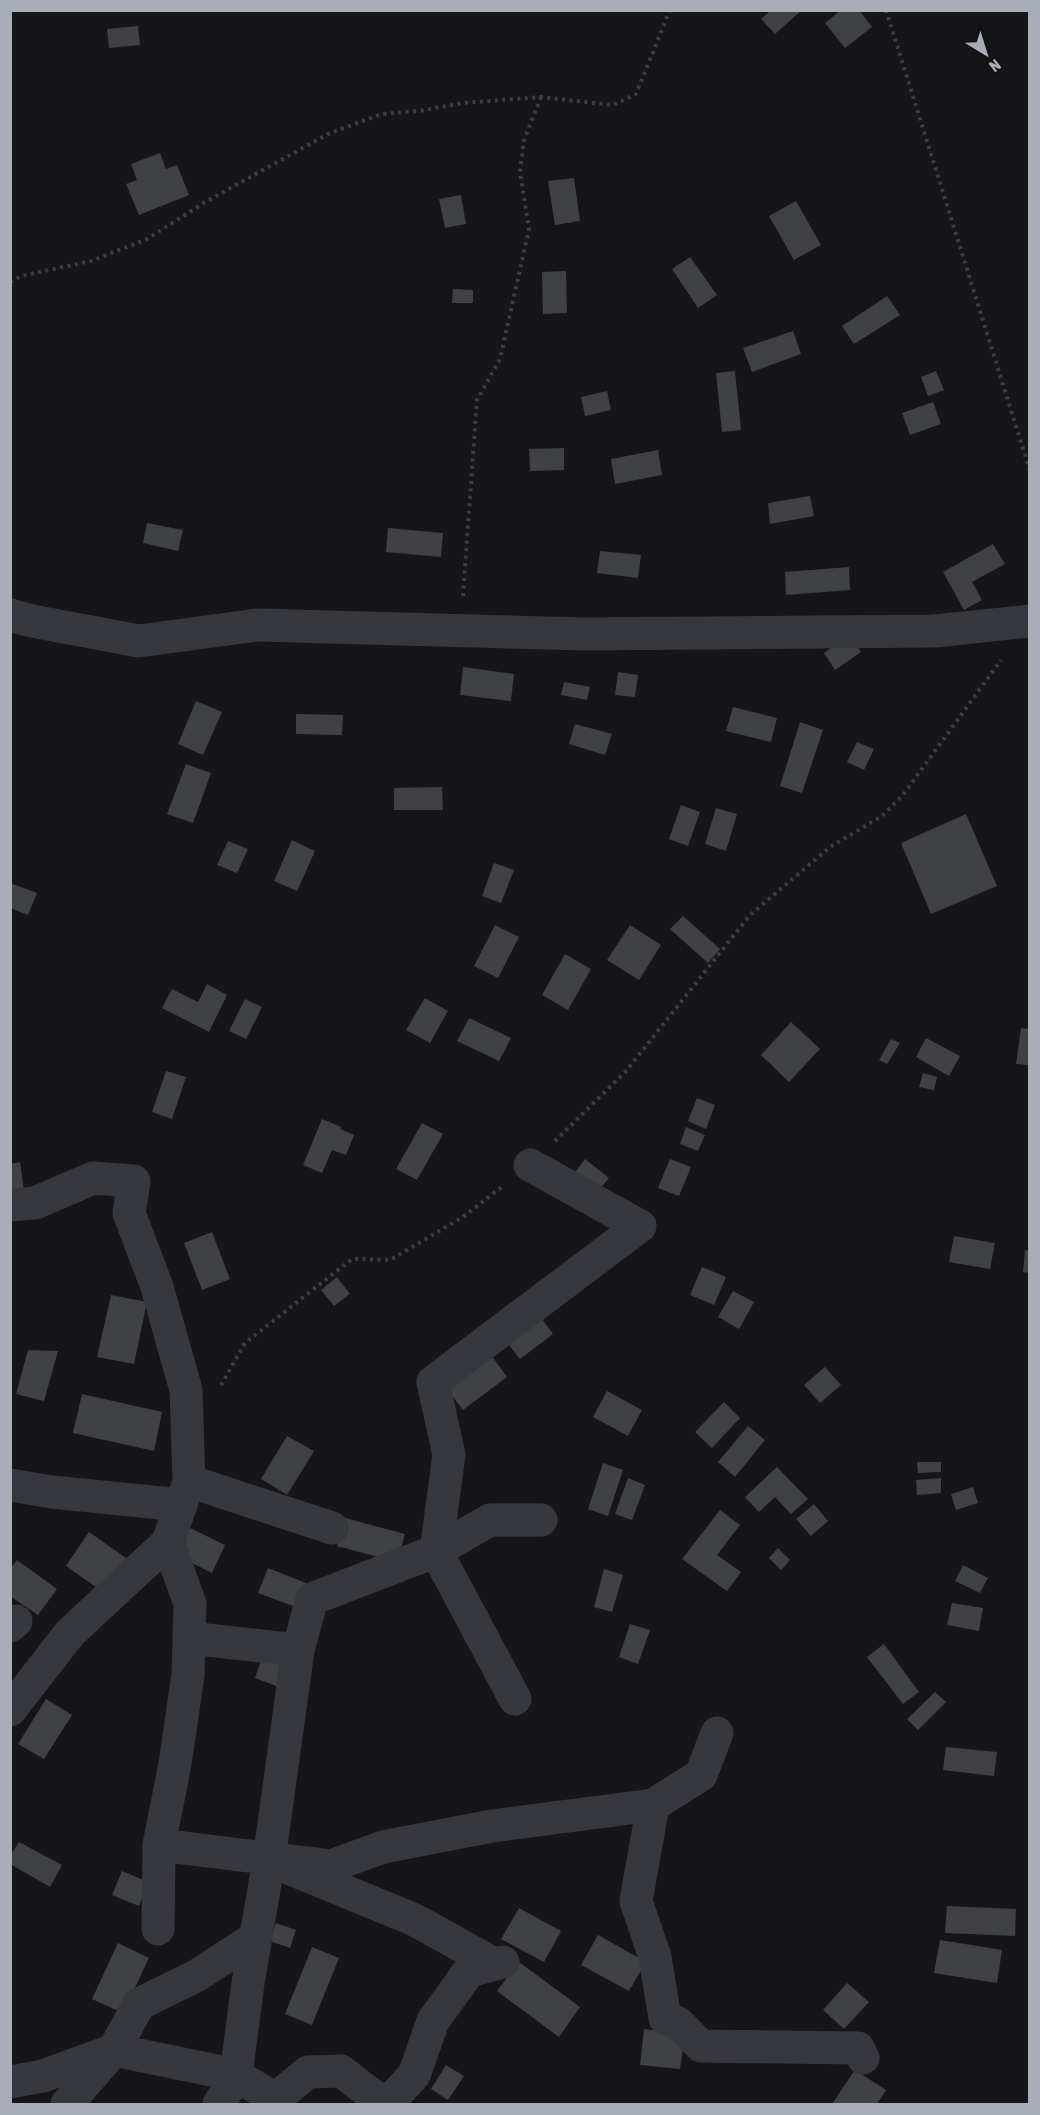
<svg xmlns="http://www.w3.org/2000/svg" width="1040" height="2115" viewBox="0 0 1040 2115" font-family="'Asap Condensed',sans-serif">
	<style>
		.building { fill: #404145 }
		.lines { fill: none; stroke-linecap: round; stroke-linejoin: round }
		.path { stroke: #3d3f44; stroke-width: 4; stroke-dasharray: 3 4.5; stroke-linecap: butt }
		.minor { stroke: #37383d; stroke-width: 33 }
	</style>
	<rect width="100%" height="100%" fill="#161618"/>
	<!-- building -->
	<path class="building" d="M771,10H802L775,34L761,19Z
		M841,10H859L872,27L845,48L825,23Z
		M138,26L140,45L109,48L107,29Z
		M160,153L166,169L177,165L189,195L139,215L126,184L137,180L131,164Z
		M574,178L580,221L555,225L548,181Z
		M461,195L466,224L445,228L439,199Z
		M796,201L821,245L794,260L769,216Z
		M690,257L717,295L698,308L672,269Z
		M566,271L567,313L543,314L542,272Z
		M453,289L473,290V303H452Z
		M887,296L900,315L854,344L842,326Z
		M793,331L801,354L752,372L743,348Z
		M735,371L741,430L722,432L716,373Z
		M936,371L944,390L928,396L921,377Z
		M607,391L611,410L585,416L581,397Z
		M933,402L941,424L910,435L902,413Z
		M564,448V470L530,471L529,449Z
		M658,450L662,475L615,484L611,459Z
		M810,496L814,516L770,524L768,503Z
		M147,523L183,530L178,551L143,543Z
		M388,528L443,533L441,557L386,552Z
		M993,544L1005,564L972,582L982,600L964,610L943,572Z
		M600,551L641,555L638,578L597,573Z
		M849,567L850,590L786,595L785,572Z
		M850,635L861,652L835,670L824,653Z
		M463,667L514,674L511,701L460,695Z
		M618,672L638,675L635,697L615,695Z
		M564,682L590,687L587,700L561,695Z
		M196,701L222,712L203,755L178,744Z
		M733,707L777,718L771,742L726,731Z
		M296,714L343,715L342,735L296,734Z
		M800,722L823,730L802,793L780,786Z
		M575,724L612,734L605,755L569,744Z
		M857,742L874,749L864,770L847,762Z
		M186,764L211,773L193,823L167,814Z
		M442,787L443,810H394V788Z
		M681,805L700,812L688,846L669,839Z
		M716,808L737,814L726,851L705,844Z
		M966,814L997,886L931,914L901,843Z
		M292,840L315,851L297,891L274,881Z
		M228,841L248,849L237,873L217,865Z
		M494,863L514,870L501,903L482,896Z
		M10,883L37,893L28,915L10,908Z
		M683,916L720,949L708,963L670,929Z
		M495,925L519,937L498,978L474,966Z
		M630,925L661,945L639,980L607,960Z
		M565,954L591,969L568,1010L542,995Z
		M207,984L227,995L209,1032L162,1008L172,989L198,1002Z
		M425,998L448,1011L430,1043L406,1030Z
		M245,999L262,1007L246,1039L229,1031Z
		M469,1018L511,1038L499,1061L457,1041Z
		M791,1022L820,1049L789,1082L761,1055Z
		M1021,1028L1030,1029V1065L1016,1064Z
		M926,1038L960,1056L949,1076L916,1057Z
		M891,1039L900,1043L887,1064L879,1060Z
		M166,1071L186,1077L172,1119L152,1112Z
		M923,1073L937,1077L934,1090L919,1087Z
		M697,1098L715,1105L706,1129L688,1121Z
		M322,1119L341,1127L340,1129L354,1135L346,1155L332,1150L322,1173L303,1165Z
		M422,1123L443,1134L417,1180L396,1169Z
		M686,1127L705,1135L698,1151L680,1144Z
		M585,1159L609,1178L598,1191L575,1172Z
		M670,1159L691,1167L679,1196L658,1188Z
		M20,1162L25,1197L10,1199V1164Z
		M212,1232L230,1279L202,1290L184,1243Z
		M954,1236L995,1243L990,1269L949,1262Z
		M1025,1250L1030,1251V1273L1023,1272Z
		M702,1267L726,1277L714,1305L690,1295Z
		M337,1277L350,1294L334,1306L321,1290Z
		M733,1291L754,1302L739,1329L718,1317Z
		M111,1295L147,1302L134,1364L97,1357Z
		M539,1315L553,1334L520,1359L505,1340Z
		M28,1350L58,1351L44,1401L16,1394Z
		M491,1355L507,1377L463,1410L446,1388Z
		M825,1367L841,1385L820,1403L804,1385Z
		M607,1391L642,1410L628,1436L593,1417Z
		M82,1394L162,1412L154,1451L73,1433Z
		M724,1402L740,1418L712,1448L695,1432Z
		M748,1426L765,1440L735,1477L718,1462Z
		M287,1436L314,1451L287,1495L261,1479Z
		M917,1462H941V1472L918,1473Z
		M603,1463L623,1470L608,1516L588,1509Z
		M777,1467L808,1499L791,1514L775,1497L759,1512L745,1497Z
		M628,1478L645,1485L632,1520L615,1514Z
		M941,1478V1493L917,1495L916,1480Z
		M973,1487L978,1503L956,1510L951,1494Z
		M814,1504L828,1521L811,1536L796,1519Z
		M720,1510L740,1525L717,1555L741,1572L727,1591L682,1559Z
		M345,1518L405,1534L397,1562L337,1546Z
		M190,1528L225,1545L212,1573L176,1555Z
		M89,1532L129,1560L106,1594L66,1566Z
		M778,1548L790,1560L781,1570L769,1558Z
		M17,1560L57,1589L38,1615L10,1596V1569Z
		M963,1565L988,1578L980,1593L955,1581Z
		M268,1568L306,1583L296,1607L258,1593Z
		M604,1569L623,1575L612,1612L594,1607Z
		M952,1603L983,1608L979,1631L947,1625Z
		M630,1624L650,1630L638,1664L619,1657Z
		M884,1644L919,1692L903,1704L867,1657Z
		M264,1652L289,1661L279,1687L255,1678Z
		M935,1692L946,1702L918,1730L907,1719Z
		M46,1699L72,1715L44,1759L18,1744Z
		M946,1747L997,1752L994,1776L943,1770Z
		M19,1842L62,1865L50,1887L10,1864V1856Z
		M122,1871L148,1882L139,1906L112,1895Z
		M947,1906L1016,1909L1015,1936L945,1933Z
		M519,1908L561,1931L544,1962L501,1939Z
		M276,1923L296,1930L290,1948L270,1941Z
		M598,1935L646,1962L629,1991L581,1965Z
		M940,1940L1002,1950L997,1983L934,1973Z
		M118,1943L149,1958L123,2013L92,1999Z
		M312,1947L339,1958L312,2025L285,2014Z
		M519,1962L580,2007L559,2037L497,1991Z
		M847,1983L869,2002L844,2029L823,2010Z
		M644,2029L685,2034L680,2069L640,2065Z
		M446,2065L464,2076L448,2100L431,2089Z
		M855,2070L886,2090L877,2104H832Z"/>
	<g class="lines">
		<!-- path -->
		<path class="path" d="M886,10L1030,471
			M10,282L21,276L91,261L147,239L207,201L328,134L382,114L419,111L463,103L541,97L613,105L636,94L670,10
			M463,596L477,400L500,359L529,229L520,172L524,140L541,97
			M555,1141L627,1070L750,915L830,847L882,816L903,795L1001,660
			M221,1385L245,1343L352,1259L390,1260L463,1217L504,1185"/>
		<!-- minor -->
		<path class="minor" d="M10,615L32,621L139,641L257,625L585,634L935,631L1030,621
			M10,1205L35,1203L93,1178L134,1181L129,1213L157,1287L186,1390L189,1481L168,1542L190,1604L188,1675L175,1764L159,1845L158,1929
			M189,1481L332,1528
			M10,1485L52,1492L181,1505
			M10,1626L16,1621
			M189,1638L298,1650L269,1860
			M298,1650L312,1599L436,1551L490,1520H541
			M515,1699L436,1551L449,1455L433,1382L640,1226L530,1165
			M10,1710L70,1633L168,1542
			M653,1805L636,1901L655,1957L665,2018L678,2023L701,2046L858,2048L863,2058
			M159,1845L331,1866L383,1847L492,1826L653,1805L701,1775L717,1733
			M10,2082L43,2076L114,2050L236,2075L275,2099L308,2072L341,2071L384,2104
			M67,2104L114,2050L139,2004L196,1976L256,1937
			M219,2104L236,2075L248,1983L269,1860L415,1920L494,1964
			M387,2104L414,2075L433,2021L469,1971L503,1962"/>
	</g>
	<!-- border -->
	<rect width="1040" height="2115" fill="none" stroke="#a8adb8" stroke-width="24"/>
	<!-- north arrow -->
	<g transform="translate(986 54) rotate(142)" stroke="#111113" stroke-width="4.5" paint-order="stroke">
	<path d="M0-4.5L10 22L0 15L-10 22Z" fill="#a8adb8"/>
	<text y="-9" font-size="16" font-weight="bold" text-anchor="middle" fill="#a8adb8">N</text>
	</g>
</svg>
